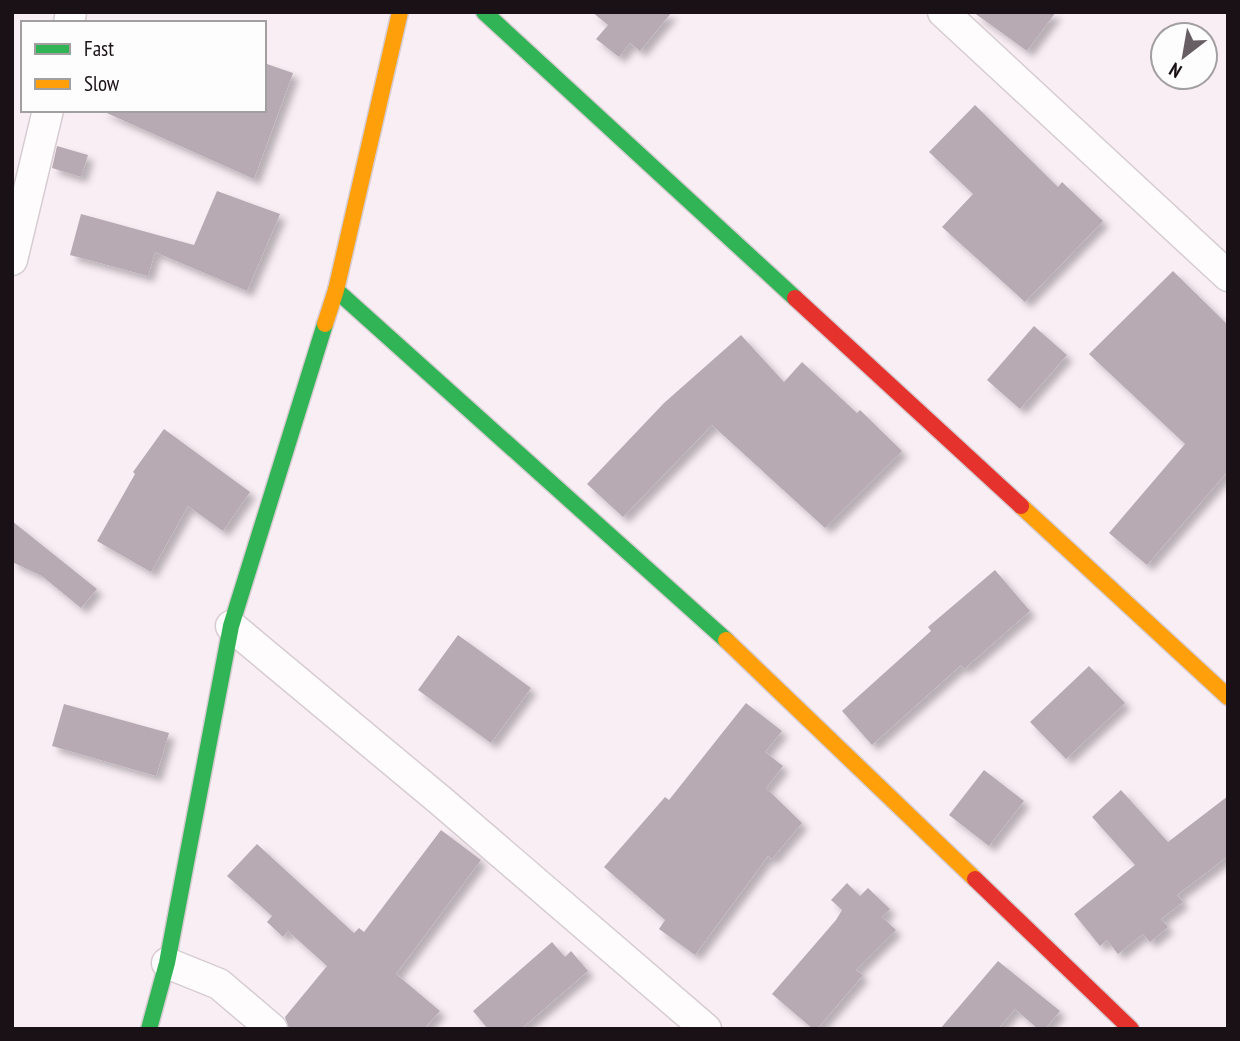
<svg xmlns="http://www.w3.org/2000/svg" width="1240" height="1041" viewBox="0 0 1240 1041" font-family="'PT Sans Narrow',sans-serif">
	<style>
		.building { fill: #b8aab3; filter: url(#shadow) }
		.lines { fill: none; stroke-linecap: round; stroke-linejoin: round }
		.street-casing { stroke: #d6ccd1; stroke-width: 33 }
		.fast-casing { stroke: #d6ccd1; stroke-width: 19 }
		.slow-casing { stroke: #d6ccd1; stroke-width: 19 }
		.jam-casing { stroke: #d6ccd1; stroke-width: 19 }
		.street { stroke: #fefcfd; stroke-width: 30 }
		.fast { stroke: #30b455; stroke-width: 16 }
		.slow { stroke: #ff9f0a; stroke-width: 16 }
		.jam { stroke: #e5322d; stroke-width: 16 }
	</style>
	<defs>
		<filter id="shadow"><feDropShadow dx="6" dy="6" stdDeviation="3.5" flood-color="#0004"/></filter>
	</defs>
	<rect width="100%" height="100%" fill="#f9eef4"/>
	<!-- building -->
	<path class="building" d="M592,12H672L640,51L630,43L619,57L596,39L608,25Z
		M973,12H1056L1027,51Z
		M264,63L293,73L254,179L100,110H264Z
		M975,105L1058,187L1062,182L1103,221L1025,302L942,227L973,194L929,152Z
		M57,146L88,155L81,177L52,168Z
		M217,191L280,214L247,291L155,252L148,276L70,255L81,214L194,245Z
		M1173,271L1228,325V471L1147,565L1109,533L1185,444L1089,354Z
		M1034,326L1067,355L1020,409L987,380Z
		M741,335L784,382L802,362L857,413L860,410L902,451L825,528L712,425L623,517L587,484L664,403Z
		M164,429L250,492L223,531L188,506L151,572L97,541L135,474L133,472Z
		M12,521L97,589L81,608L42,576L12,562Z
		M995,570L1030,611L964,669L961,665L872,745L842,711L931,631L928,627Z
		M458,635L531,688L491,743L418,690Z
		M1089,666L1125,703L1066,759L1030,722Z
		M746,703L782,731L765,752L783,766L766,788L802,823L772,859L768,856L695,955L659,929L665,920L604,867L665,797L669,800Z
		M64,704L169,733L156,776L52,746Z
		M984,770L1024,801L989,846L949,815Z
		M1121,790L1168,842L1228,796V856L1177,895L1183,902L1161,919L1168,927L1150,942L1143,934L1118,954L1107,940L1100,946L1074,914L1135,865L1092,817Z
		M441,830L481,860L396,974L440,1011L424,1029H289L285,1017L327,966L288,931L283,937L267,922L272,916L227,876L257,844L354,933L359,928L364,932Z
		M847,883L860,896L868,888L890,909L882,917L896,930L856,970L863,975L817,1029H813L772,994L836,920L842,910L831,900Z
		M552,942L565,957L571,951L588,971L521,1029H488L473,1011Z
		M998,961L1060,1011L1045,1029H1038L1015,1009L998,1029H940Z"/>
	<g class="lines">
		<defs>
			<path id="street" d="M943,12L1228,276
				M69,23L71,12
				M12,260L48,110
				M231,626L441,801L706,1029
				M167,963L219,984L272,1029"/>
			<path id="fast" d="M484,12L795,298
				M336,290L726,640
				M149,1029L167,963L231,626L325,324"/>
			<path id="slow" d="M325,324L336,290L400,12
				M1021,506L1228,697
				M726,640L975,879"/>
			<path id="jam" d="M795,298L1021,506
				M975,879L1131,1029"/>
		</defs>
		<!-- street casing -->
		<use href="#street" class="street-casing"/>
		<!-- fast casing -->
		<use href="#fast" class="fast-casing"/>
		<!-- slow casing -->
		<use href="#slow" class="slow-casing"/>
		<!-- jam casing -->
		<use href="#jam" class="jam-casing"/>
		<!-- street -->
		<use href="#street" class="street"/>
		<!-- fast -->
		<use href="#fast" class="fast"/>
		<!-- slow -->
		<use href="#slow" class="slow"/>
		<!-- jam -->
		<use href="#jam" class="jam"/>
	</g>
	<!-- border -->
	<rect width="1240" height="1041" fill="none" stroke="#191116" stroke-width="28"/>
	<!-- legend -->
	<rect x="21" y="21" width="245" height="91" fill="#fdfdfd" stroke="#a29fa1" stroke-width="2"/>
	<rect x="35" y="44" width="35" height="10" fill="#30b455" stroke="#a29fa1" stroke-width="2"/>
	<text x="84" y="56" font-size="21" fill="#191116">Fast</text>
	<rect x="35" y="79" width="35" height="10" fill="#ff9f0a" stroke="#a29fa1" stroke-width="2"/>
	<text x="84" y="91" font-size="21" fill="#191116">Slow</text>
	<!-- north arrow -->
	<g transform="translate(1184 56) rotate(211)"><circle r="33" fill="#fdfdfd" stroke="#a29fa1" stroke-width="2"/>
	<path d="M0-5L12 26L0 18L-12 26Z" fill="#675e64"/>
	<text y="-10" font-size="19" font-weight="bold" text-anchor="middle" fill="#191116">N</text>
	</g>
</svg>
